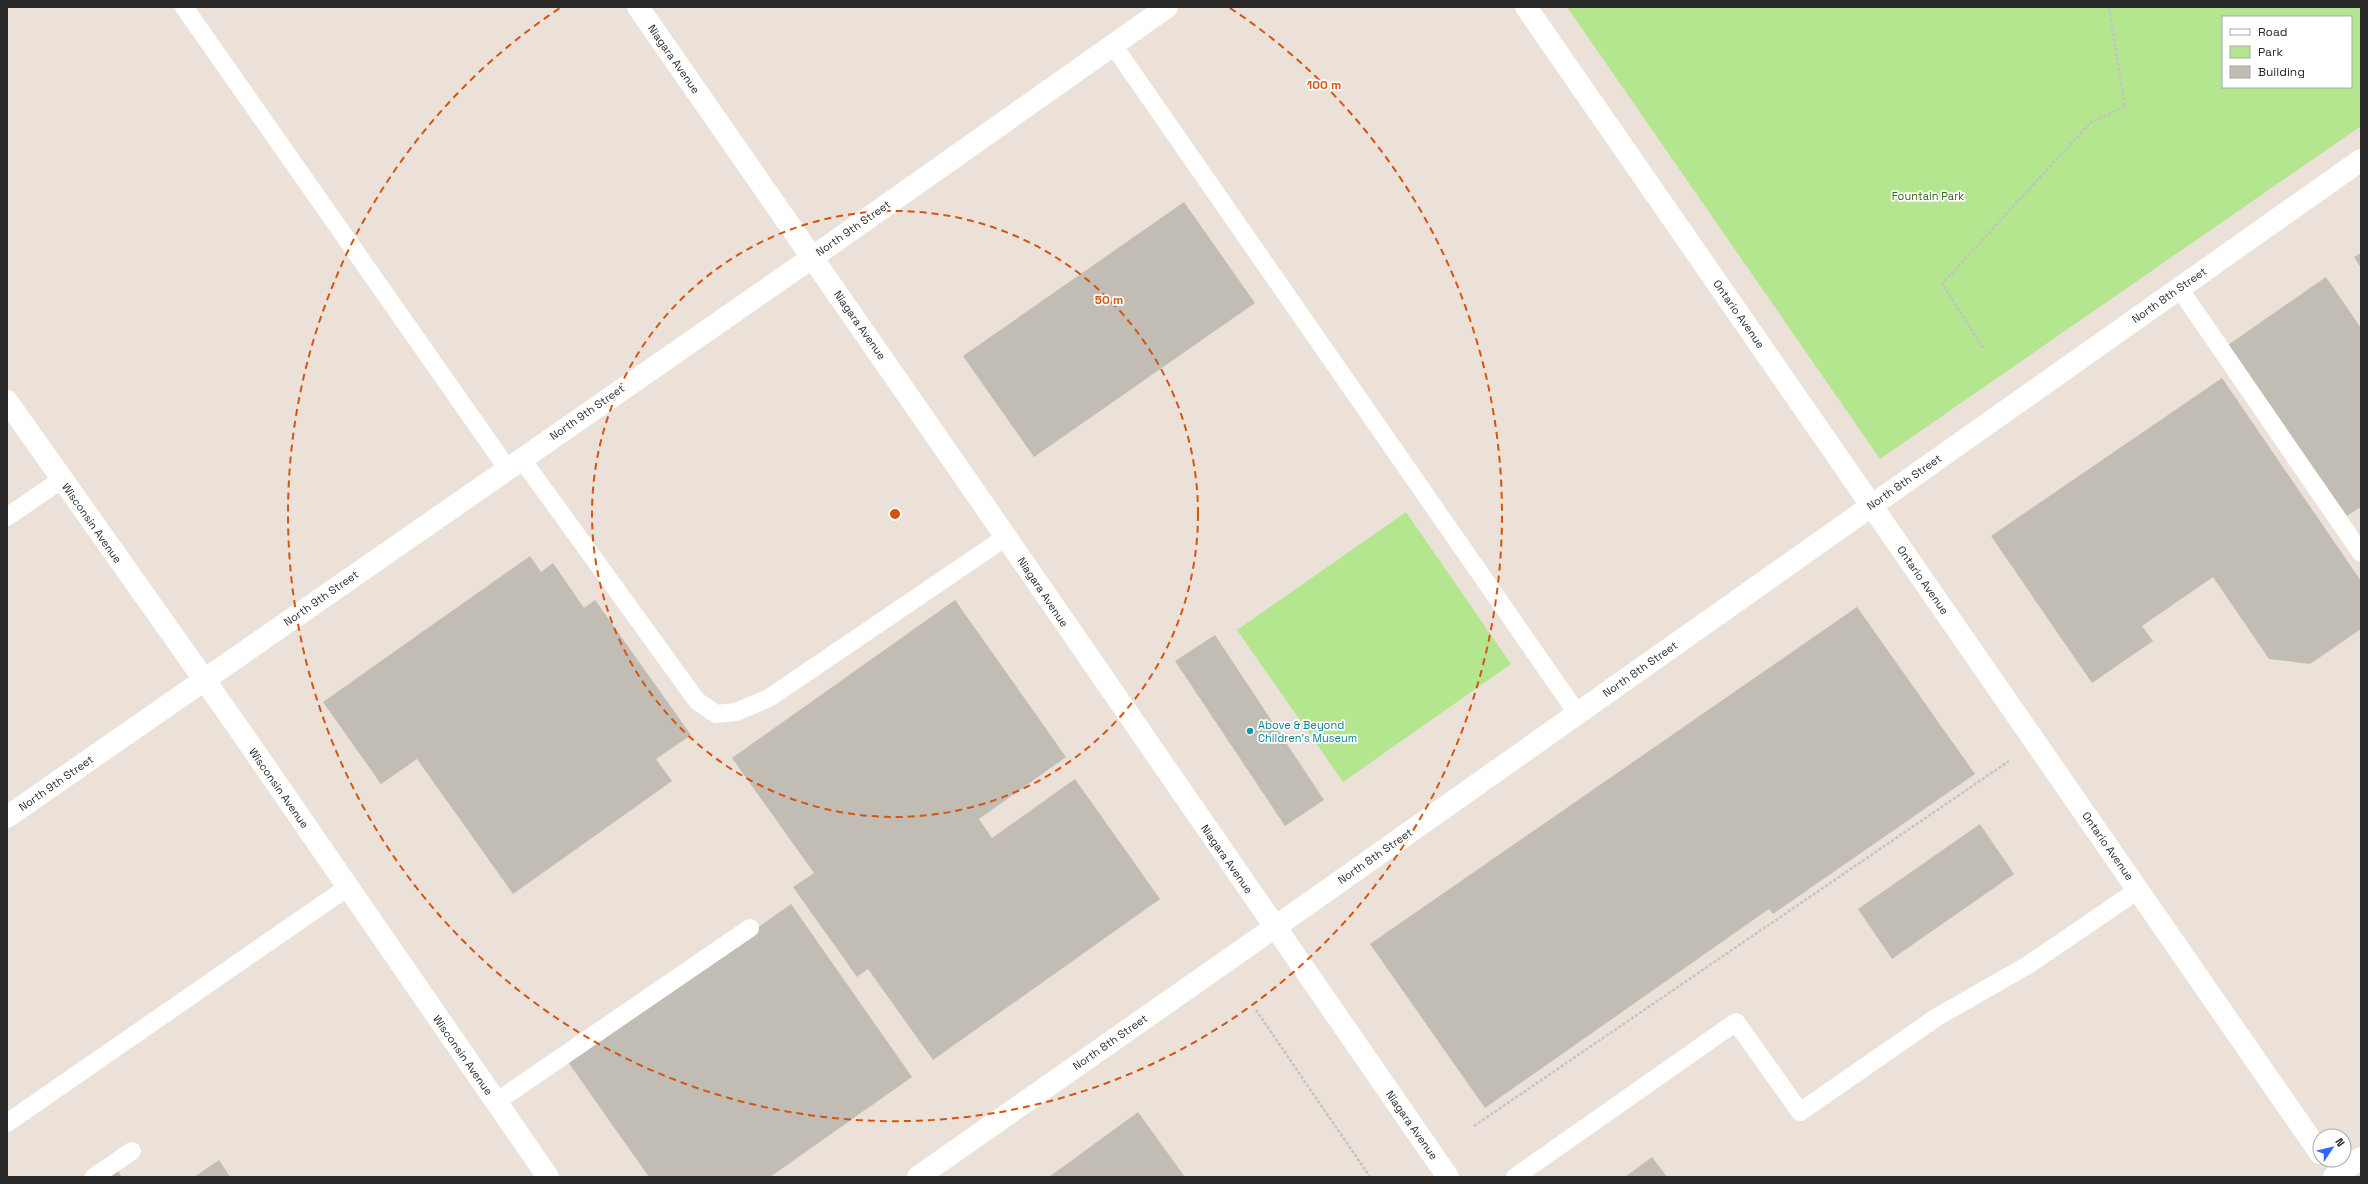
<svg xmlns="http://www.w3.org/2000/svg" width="2368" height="1184" viewBox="0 0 2368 1184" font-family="'Space Grotesk',sans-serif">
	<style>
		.green { fill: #b4e690; fill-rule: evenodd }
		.building { fill: #c2bdb4 }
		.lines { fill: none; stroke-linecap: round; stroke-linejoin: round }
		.path { stroke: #c3c3c3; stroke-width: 2.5; stroke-dasharray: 3 2; stroke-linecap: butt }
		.lane { stroke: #fff; stroke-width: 18 }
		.street { stroke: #fff; stroke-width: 22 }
		.secondary { stroke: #fff; stroke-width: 22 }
		.ring { fill: none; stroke: #d5540f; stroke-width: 2; stroke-dasharray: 7 5 }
		.culture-dot { fill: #0f9aa8; stroke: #fff; stroke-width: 1.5 }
		.labels { text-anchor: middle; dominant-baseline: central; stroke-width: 3.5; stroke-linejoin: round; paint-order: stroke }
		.street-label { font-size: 11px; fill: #282828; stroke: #fff }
		.park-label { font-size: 11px; fill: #2c6715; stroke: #fff }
		.culture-label { font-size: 11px; fill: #0d838f; stroke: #fff; text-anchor: start }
		.centre { fill: #d5540f; stroke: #fff; stroke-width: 2 }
		.ring-label { font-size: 12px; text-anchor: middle; font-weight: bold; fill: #d5540f; stroke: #fff; stroke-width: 3.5; stroke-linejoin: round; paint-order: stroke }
	</style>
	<rect width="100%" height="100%" fill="#ebe1d8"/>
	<!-- green -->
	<path class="green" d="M1567,7H2361V126L1880,459ZM2223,17H2351V87H2223Z
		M1406,512L1511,664L1343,782L1237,630Z"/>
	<!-- building -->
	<path class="building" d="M1184,202L1255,303L1034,457L963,356Z
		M2361,253V268L2354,257Z
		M2326,277L2361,328V507L2347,516L2228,345Z
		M2222,378L2361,581V629L2310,664L2269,659L2213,577L2142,626L2153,641L2092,683L1991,536Z
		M530,556L541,572L553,563L584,608L595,600L691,735L656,759L672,781L513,894L417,759L381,784L323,702Z
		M955,600L1066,757L979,819L992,838L1075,779L1160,899L933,1060L868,969L857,977L793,887L814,873L732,758Z
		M1857,607L1975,774L1773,914L1769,909L1485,1108L1370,944Z
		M1215,635L1324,800L1285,826L1175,661Z
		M1980,824L2014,874L1892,959L1858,909Z
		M791,904L912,1077L770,1177H649L568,1062Z
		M1138,1112L1185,1177H1049Z
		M1652,1157L1667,1177H1625Z
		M219,1160L230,1177H194Z
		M115,1167L122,1177H101Z"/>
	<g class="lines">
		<!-- path -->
		<path class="path" d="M1983,348L1942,284L2091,122L2125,107L2109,7
			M1256,1010L1370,1177
			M1474,1126L2009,761"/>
		<!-- lane -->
		<path class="lane" d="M184,7L507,468
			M1113,45L1577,713
			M2179,288L2361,553
			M521,458L697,701L716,714L736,712L769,698L1006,537
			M7,517L61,480
			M496,1102L750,928
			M7,1123L348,887
			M94,1177L132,1151
			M1515,1177L1736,1022L1800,1112L1937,1017L2028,965L2138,890"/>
		<!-- street -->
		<path class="street" d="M638,7C911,395 1176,788 1448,1177
			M1526,7L2320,1153
			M7,401L237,726L548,1177
			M7,817L813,257L1167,7
			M2334,1177L2361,1158"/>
		<!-- secondary -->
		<path class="secondary" d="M918,1177L1315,899L2361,160"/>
	</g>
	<!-- distance rings -->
	<g class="ring">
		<circle cx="895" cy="514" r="303"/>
		<path d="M1230 8A607 607 0 1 1 560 8"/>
	</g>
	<!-- markers -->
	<circle class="culture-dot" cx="1250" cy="731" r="4"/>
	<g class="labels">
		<!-- street labels -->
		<g class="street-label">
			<text transform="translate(674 59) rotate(55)">Niagara Avenue</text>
			<text transform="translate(853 228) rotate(-35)">North 9th Street</text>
			<text transform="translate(2169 295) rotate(-35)">North 8th Street</text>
			<text transform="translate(1739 314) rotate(55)">Ontario Avenue</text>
			<text transform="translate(860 325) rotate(55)">Niagara Avenue</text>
			<text transform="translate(587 412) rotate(-35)">North 9th Street</text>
			<text transform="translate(1904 482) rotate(-35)">North 8th Street</text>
			<text transform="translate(92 523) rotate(55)">Wisconsin Avenue</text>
			<text transform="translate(1923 580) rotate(55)">Ontario Avenue</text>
			<text transform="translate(1043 592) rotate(56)">Niagara Avenue</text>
			<text transform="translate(321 598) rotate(-35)">North 9th Street</text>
			<text transform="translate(1640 669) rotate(-35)">North 8th Street</text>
			<text transform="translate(56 783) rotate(-35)">North 9th Street</text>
			<text transform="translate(279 788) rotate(55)">Wisconsin Avenue</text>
			<text transform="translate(2108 846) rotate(55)">Ontario Avenue</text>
			<text transform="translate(1375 856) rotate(-35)">North 8th Street</text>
			<text transform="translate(1227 859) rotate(55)">Niagara Avenue</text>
			<text transform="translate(1110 1042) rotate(-35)">North 8th Street</text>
			<text transform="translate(463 1055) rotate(55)">Wisconsin Avenue</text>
			<text transform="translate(1412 1125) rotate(55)">Niagara Avenue</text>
		</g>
		<!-- park labels -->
		<g class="park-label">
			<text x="1928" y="196">Fountain Park</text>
		</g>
		<!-- culture labels -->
		<g class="culture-label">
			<text x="1258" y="725">Above &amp; Beyond<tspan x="1258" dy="13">Children's Museum</tspan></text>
		</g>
	</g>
	<circle cx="895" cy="514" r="6" class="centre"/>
	<g class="ring-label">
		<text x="1324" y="89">100 m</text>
		<text x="1109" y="304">50 m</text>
	</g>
	<!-- border -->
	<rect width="2368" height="1184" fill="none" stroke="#282828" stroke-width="16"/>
	<!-- legend -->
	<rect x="2222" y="16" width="130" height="72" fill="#ffffff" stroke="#a9a9a9"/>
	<rect x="2230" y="29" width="20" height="6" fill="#ffffff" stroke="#a9a9a9"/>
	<text x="2258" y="36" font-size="12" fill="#282828">Road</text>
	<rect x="2230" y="46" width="20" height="12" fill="#b4e690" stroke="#a9a9a9"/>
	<text x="2258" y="56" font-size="12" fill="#282828">Park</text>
	<rect x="2230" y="66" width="20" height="12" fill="#c2bdb4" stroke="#a9a9a9"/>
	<text x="2258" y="76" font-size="12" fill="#282828">Building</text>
	<!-- north arrow -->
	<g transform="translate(2332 1148) rotate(55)"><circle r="19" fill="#ffffff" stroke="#a9a9a9"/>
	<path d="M0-3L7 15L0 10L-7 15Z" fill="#3167ff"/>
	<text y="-6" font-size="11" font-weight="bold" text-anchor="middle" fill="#282828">N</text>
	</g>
</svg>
